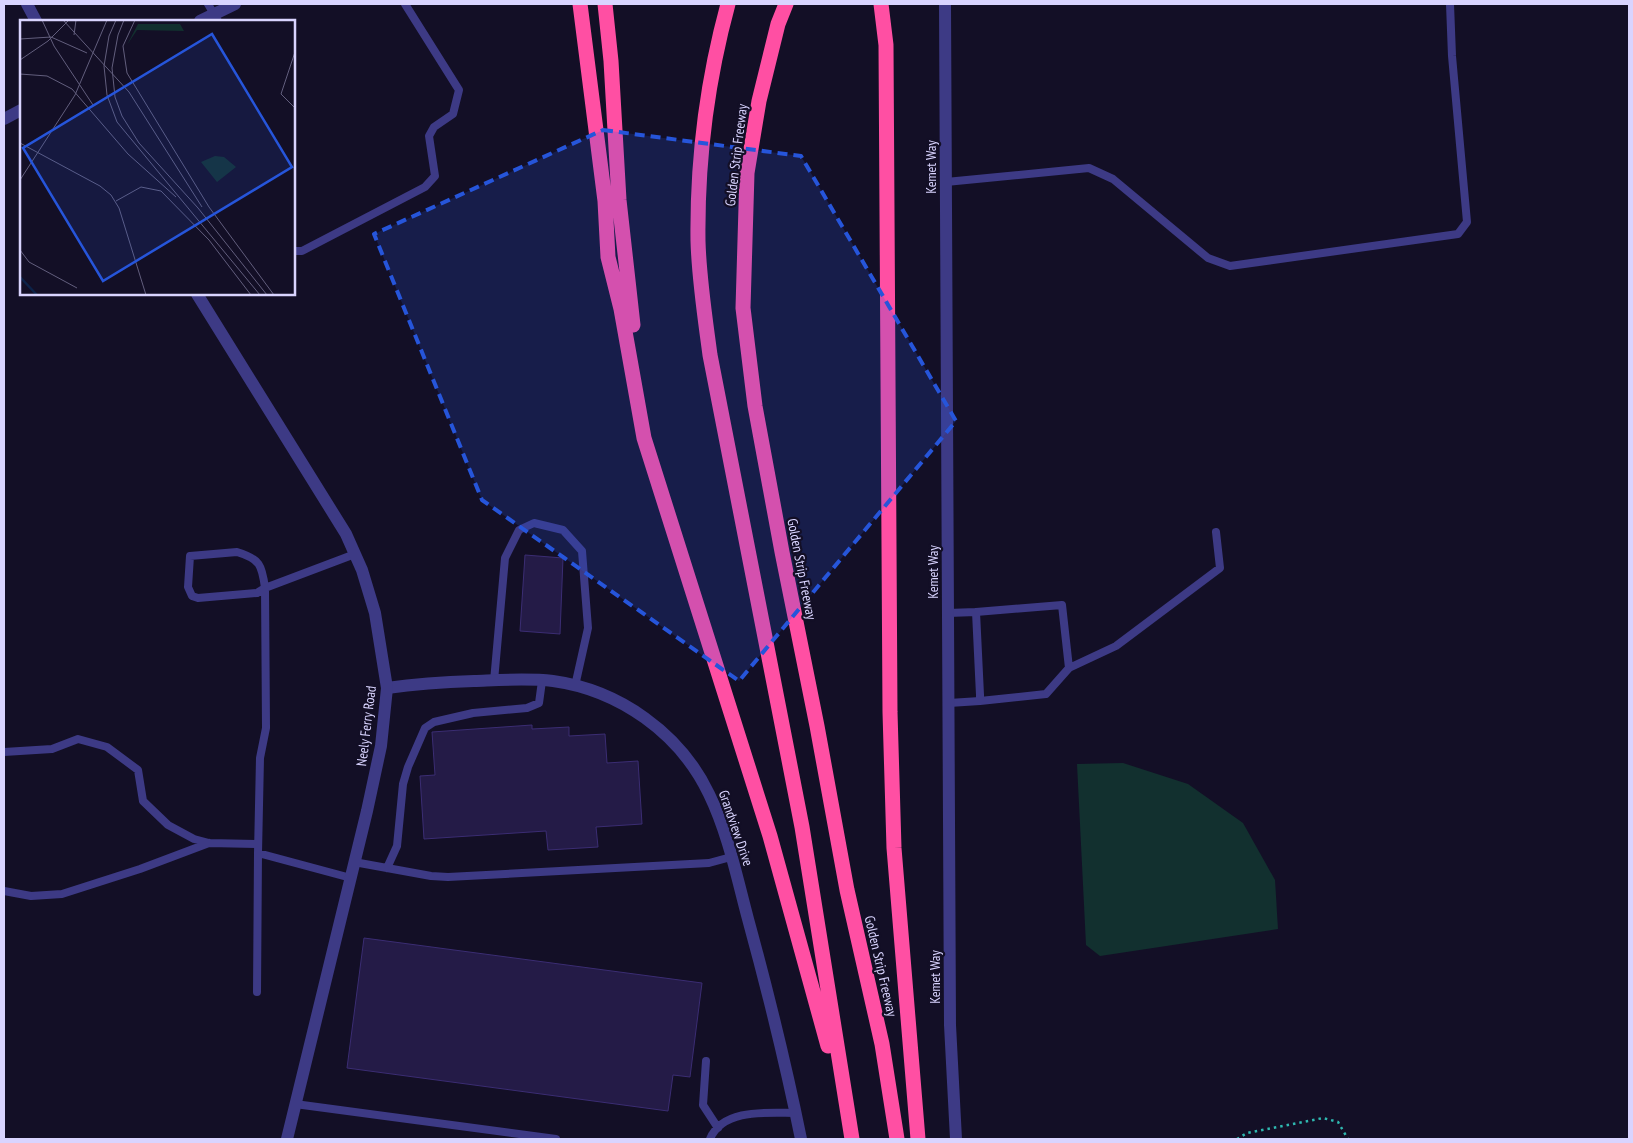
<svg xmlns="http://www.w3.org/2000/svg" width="1633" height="1143" viewBox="0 0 1633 1143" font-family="'PT Sans Narrow',sans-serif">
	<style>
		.green { fill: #12302f }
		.building { fill: #241b47; stroke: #3b2d73 }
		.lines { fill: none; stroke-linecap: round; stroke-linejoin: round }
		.path { stroke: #2fb8b0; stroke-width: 2.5; stroke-dasharray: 2.5 4; stroke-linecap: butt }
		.service { stroke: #3d3a85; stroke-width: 8 }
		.minor { stroke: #3d3a85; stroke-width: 12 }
		.tertiary { stroke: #3d3a85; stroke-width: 12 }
		.motorway { stroke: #ff4fa3; stroke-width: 15 }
		.marked { fill: #2655da; fill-opacity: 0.2; stroke: #2655da; stroke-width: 4; stroke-dasharray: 10 6; stroke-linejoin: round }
		.labels { text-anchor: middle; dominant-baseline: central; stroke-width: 4.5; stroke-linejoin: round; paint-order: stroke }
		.street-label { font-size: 14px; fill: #d9d4ff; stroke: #130f26 }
		.inset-river { fill: none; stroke: #0c2248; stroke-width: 2.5 }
		.inset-road { fill: none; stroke: #625e7d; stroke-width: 1 }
		.view { fill: #2655da; fill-opacity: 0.15; stroke: #2655da; stroke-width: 2.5 }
		.inset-edge { fill: none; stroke: #d9d4ff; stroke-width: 2.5 }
	</style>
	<rect width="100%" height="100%" fill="#130f26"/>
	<!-- green -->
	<path class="green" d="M1123,763L1188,784L1243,823L1275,880L1278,929L1100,956L1086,945L1077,764Z"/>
	<!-- building -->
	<path class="building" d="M525,555L563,558L560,634L520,631Z
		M532,725V729L569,727V736L605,734L607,763L638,761L642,824L596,827L598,847L548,850L546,831L424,839L420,776L435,775L432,732Z
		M364,938L702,983L690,1077L673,1075L668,1111L347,1068Z"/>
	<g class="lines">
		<!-- path -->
		<path class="path" d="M1237,1139L1247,1133L1323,1118L1338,1122L1348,1139"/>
		<!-- service -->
		<path class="service" d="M208,4L218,21
			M946,182L1089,168L1113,179L1208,258L1230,266L1458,234L1467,222L1452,56L1450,4
			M294,251H302L425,187L435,176L429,136L434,127L453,114L459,90L405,4
			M237,552C260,559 262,565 265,588L257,593L198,598L192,596L188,587L190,556Z
			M976,612L1062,605L1069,668
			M948,613L976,612L980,695V701L949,703
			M494,681L505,558L519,530L534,523L563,530L582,551L588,628L575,686
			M980,701L1046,694L1069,668L1116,646L1220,568L1216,532
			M4,752L52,749L78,739L107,747L138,770L143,801L168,825L194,839L209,843L258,844
			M354,862L431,876L448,877L709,863L731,857
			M387,868L397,846L403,784L408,767L425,728L434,722L473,713L527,708L539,703L542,681
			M351,878L258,853L260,758L266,728L265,588L355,554
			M4,891L31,896L62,894L140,869L209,843
			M257,992L258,853
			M706,1061L703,1105L718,1128
			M295,1104L556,1139
			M710,1139C723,1108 768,1113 796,1113"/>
		<!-- minor -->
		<path class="minor" d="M387,688C416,684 445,682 474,681C500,680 527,678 553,681C619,690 680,733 709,794C728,833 737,878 748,919C768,992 786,1065 801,1139"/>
		<!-- tertiary -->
		<path class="tertiary" d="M27,4L36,21
			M945,4L950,1025L956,1139
			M200,21L235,4
			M4,119L21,110
			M197,294L346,534L362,570L375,613L387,688L381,746L367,811L287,1139"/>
		<!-- motorway -->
		<path class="motorway" d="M580,4L605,201L608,257L621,309L644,438L770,836L828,1046
			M605,4L611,61L619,200L633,325
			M728,4C707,81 697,161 698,241C699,279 705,317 710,355L802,827L852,1139
			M786,4L778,24L759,101L747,173L743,308L755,406L782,552L817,726L847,890L882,1044L897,1139
			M881,4L886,45L890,712L894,848L918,1139"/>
	</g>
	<!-- marked area -->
	<path class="marked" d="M603,130L801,156L956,421L739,681L482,500L374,234Z"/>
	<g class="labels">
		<!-- street labels -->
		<g class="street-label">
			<text transform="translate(736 155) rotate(-83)">Golden Strip Freeway</text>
			<text transform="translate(931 167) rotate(-90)">Kemet Way</text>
			<text transform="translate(802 569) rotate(79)">Golden Strip Freeway</text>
			<text transform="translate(933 572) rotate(-90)">Kemet Way</text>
			<text transform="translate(366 726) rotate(-83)">Neely Ferry Road</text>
			<text transform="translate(736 828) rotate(71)">Grandview Drive</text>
			<text transform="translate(881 966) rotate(77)">Golden Strip Freeway</text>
			<text transform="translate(935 977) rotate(-90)">Kemet Way</text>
		</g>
	</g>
	<!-- overview -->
	<g transform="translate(20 20)">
		<rect width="275" height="275" fill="#130f26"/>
		<path d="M118,4H160L164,11L117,10L107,25ZM195,136L204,137L216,147L197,162L181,142Z" fill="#12302f"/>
		<path class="inset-river" d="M0,257L17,275"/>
		<path class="inset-road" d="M22,0L34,26L73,85M43,0L109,72L182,187M96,0L89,16L84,46L87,75L97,102L240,275M104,0L98,15L92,48L95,77L102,96L119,123L178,188L247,275M115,0L103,26L107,53L189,187L254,275M54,15L56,0M0,19L31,17L67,33M275,32L261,74L275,88M0,40L28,21L49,0M0,54L27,56L52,69L108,134L156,177M0,123L80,166L91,175L99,188L126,275M0,160L55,75L87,0M96,181L121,167L141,171L189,220L231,275M0,230L9,242L57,268"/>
		<path class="view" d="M192,14L272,147L83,261L3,128Z"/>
		<rect width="275" height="275" class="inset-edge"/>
	</g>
	<!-- border -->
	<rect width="1633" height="1143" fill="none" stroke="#d9d4ff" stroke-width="10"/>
</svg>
